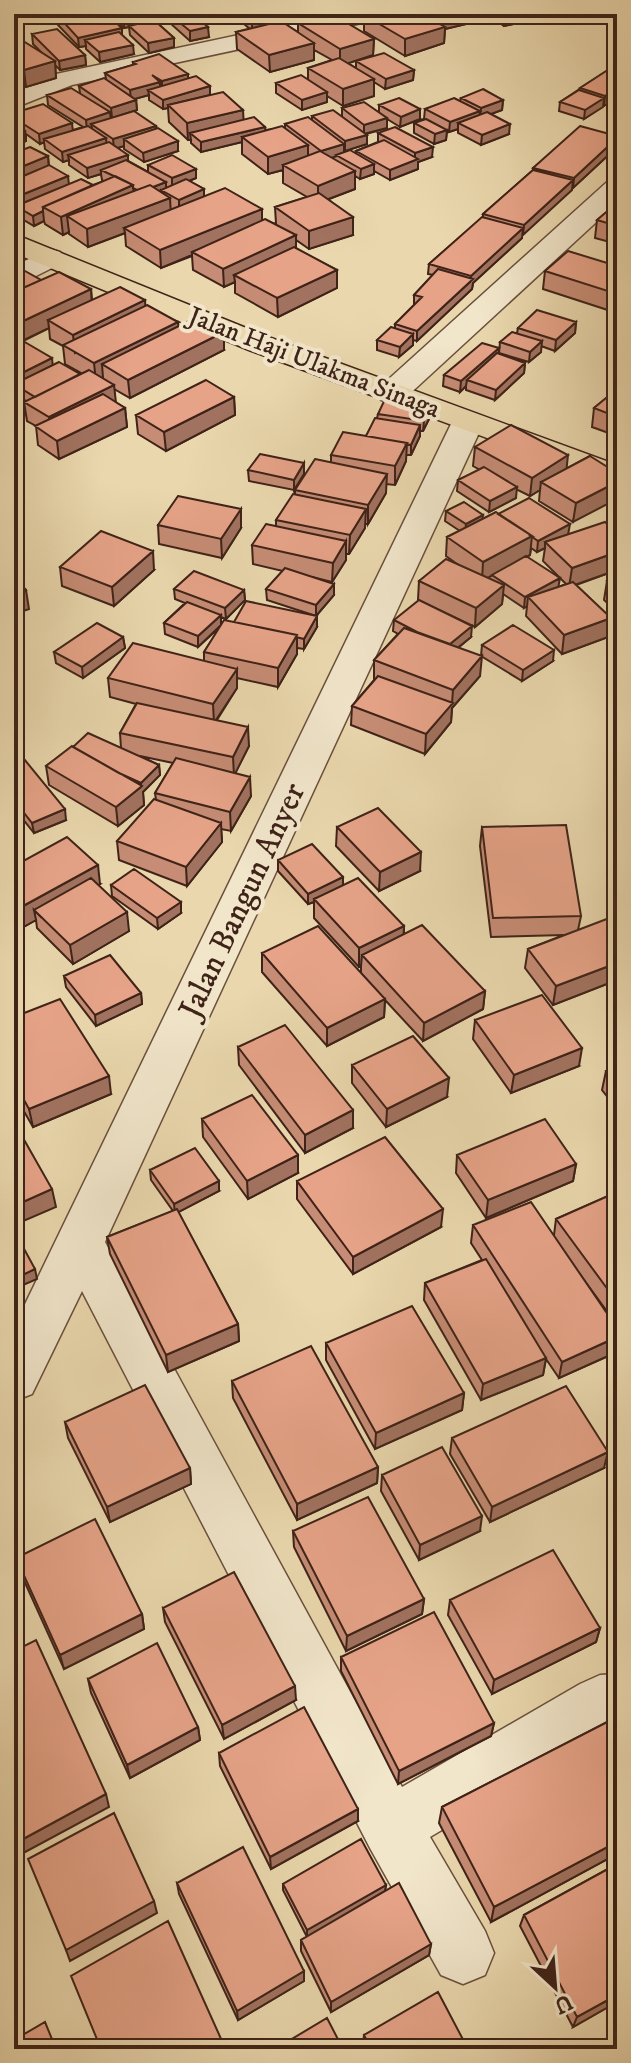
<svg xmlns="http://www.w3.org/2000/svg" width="631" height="2063" viewBox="0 0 631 2063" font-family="'IM FELL DW Pica',serif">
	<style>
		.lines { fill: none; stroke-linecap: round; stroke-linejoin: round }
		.street-casing { stroke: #6a503d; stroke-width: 3 }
		.primary-casing { stroke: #3f2318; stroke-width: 3 }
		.street { fill: #f1e5ca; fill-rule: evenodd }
		.primary { fill: #ead7ad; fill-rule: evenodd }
		.wall { fill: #c68c75; stroke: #3f2318; stroke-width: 2; fill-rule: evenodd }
		.shaded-wall { fill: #a1725f; stroke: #3f2318; stroke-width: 2 }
		.building { fill: #e6a388; stroke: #3f2318; stroke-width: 2 }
		.labels { text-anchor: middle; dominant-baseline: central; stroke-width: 8; stroke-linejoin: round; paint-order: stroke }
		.far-street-label { font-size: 26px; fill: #3f2318; stroke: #f1e5ca }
		.street-label { font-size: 32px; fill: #3f2318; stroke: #f1e5ca }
	</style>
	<rect width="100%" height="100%" fill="#ead7ad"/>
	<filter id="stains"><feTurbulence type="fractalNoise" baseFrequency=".0025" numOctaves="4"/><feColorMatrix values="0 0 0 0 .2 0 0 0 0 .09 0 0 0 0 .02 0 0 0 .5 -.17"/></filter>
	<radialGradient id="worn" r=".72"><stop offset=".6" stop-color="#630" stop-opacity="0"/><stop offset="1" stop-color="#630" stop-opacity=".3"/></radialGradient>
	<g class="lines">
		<defs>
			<path id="street" d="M337,14H383L379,19L371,21L72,85L14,108V91L56,74Z
				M617,180V203L403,400L392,402L381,400L376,393L381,386L607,182Z
				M50,249L60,252L64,258L60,264L14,287V266Z
				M468,412L479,415L484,422L105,1242L402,1787L580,1684L600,1675L617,1674V1732H607L430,1837L485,1931L494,1953L485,1975L463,1984L441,1975L370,1848L82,1291L32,1394L14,1401V1327L452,422L457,415Z"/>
			<path id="primary" d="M14,234L271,338L617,465V486L249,350L14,253Z"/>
		</defs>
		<!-- street casing -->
		<use href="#street" class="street-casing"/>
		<!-- primary casing -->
		<use href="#primary" class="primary-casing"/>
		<!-- street -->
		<use href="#street" class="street"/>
		<!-- primary -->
		<use href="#primary" class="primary"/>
	</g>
	<!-- wall -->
	<path class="wall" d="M33,14H96L99,17L122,28V35L134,54L100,62L86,49V46L79,47L58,25L57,18L41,21Z
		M111,14H156L157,21H155L174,38V47L149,53L130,35L129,27L124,28L111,16Z
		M160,14H193L209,37L190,41Z
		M232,14H289V23L285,24L298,32V23L374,39L373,55L348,63L356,68V61L414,70L413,80L385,89L374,82V96L343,106L327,96V102L302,110L276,93V83L308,80V68L332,60L314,50V60L270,72L237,49L236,32L250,29Z
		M367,14H540V18L504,26L492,18V15L485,17L483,16V20L445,29L444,43L405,56L364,31V15Z
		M14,29L16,41L43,54L33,44L32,34L85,55L86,65L60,70L55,65L56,78L26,87L14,80L15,88H14Z
		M133,62L188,74V78L210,86V95L243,110V120L265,127V130L285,128V124L312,121V116H342V108L379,112V105L420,119L400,127L387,119V128L366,134L367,144L345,151L344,150V152L356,154V151L378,142V133L432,157L418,162V169L390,180L374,171V174L360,179L355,176V189L329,199L353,235L309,249L296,240V249L337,270V288L278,317L235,293V282L224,287L193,270L192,256L161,268L126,246L125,233L88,247L69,234V232L63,235L45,224L44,221L34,226L17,216L16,208L14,209V113L73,130L83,127L48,105L47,95L80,93L79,86L106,79L105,73L133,65ZM149,95V100L163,109L168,108L169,122L188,140H191V143L201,152L242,142V154L268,174L283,170V183L307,197L275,207L276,224L262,220V209L204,197V189L189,181L196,178V169L148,165V172L128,161L118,148L124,146V149L144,162L178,151L156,129V126L111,118L110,117L112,118L137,110L136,100L134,99ZM26,134L40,144L44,142L45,149L63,162L69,160V165L88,178L101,174L102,180L104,181L93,185L69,184L49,165L48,156L23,149L15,145L26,141Z
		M617,64V97L584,119L559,111L560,102Z
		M461,98L503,100L502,110L491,114L509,134L481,145L458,133V129L449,132L447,131L446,140L434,144L414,133V123L424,119L425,109L460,101Z
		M617,136V147L522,235V238L473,283L472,289L417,341L413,340V345L399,357L377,350V340L395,329V324L414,305V295L433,275L428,274L429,264L483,217V214L533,170V168Z
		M617,195V244L595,238L597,220L609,210L610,201Z
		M617,266V313L543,289L545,271Z
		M14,276L91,289L92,300H145V306L179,326L224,350L130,398L114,389L115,402L125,408L127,427L59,459L38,445L36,426L27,421L24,402L26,401L16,394L14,388ZM49,328L50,339L63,346L65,364L81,373L80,374L53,365L23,341Z
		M576,322L575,333L555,351L541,346V352L529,362L499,353L500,342L517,333L518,328Z
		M499,348L498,353L525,363L524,373L495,400L466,390V386L460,392L443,386L444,375Z
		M617,389V436L592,427L594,408Z
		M234,397L235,415L166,451L138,434L136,415Z
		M378,414L431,415L423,431H420V436L411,455H406V461L395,485L386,484V493L368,524H365V528L349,554H346V560L332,582L312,577L334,595L316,616L267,600L266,589L283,571L253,564L252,545L276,526V520L295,494V490L331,462V455L366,436L377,418Z
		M475,447L566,469L590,456L573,522L539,501L540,490L530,496L516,489V498L489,512L457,491L458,480L480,470L473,466Z
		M304,463V474L294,490L249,481L248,470Z
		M446,511L483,519L498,514L568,534L614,531L617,519V570L576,585L611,618L608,637L562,654L526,616L527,606L524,608L503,594L502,604L475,627L418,600L419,581L457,564L446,556L447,537L460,531L445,521ZM531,548L537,552L545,548L543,561L566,584L559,587L527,557L530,555Z
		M158,525L241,528L222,558L159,544Z
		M60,567L154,570L114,606L62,586Z
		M617,577V612L604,600L607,581Z
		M174,589L244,590L245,600L226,619L221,617V624L234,622L317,627L304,649L297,648V654L278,687L237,678V688L217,720L249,746L235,773L251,796L231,831L221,829L222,842L187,886L119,860L117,841L156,800L155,793L173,763L140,756L159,765L160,775L143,792L144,805L118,826L49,785L46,766L73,747L121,748L120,733L136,704L110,697L108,678L204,661V652L220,627L198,647L165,634L164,623L185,603L175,599Z
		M394,620L471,637L458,648L480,676L452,708L451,722L425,754L351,725L352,706L375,679H374V660L398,634L393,631Z
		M123,637L125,648L83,678L56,663L54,652Z
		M482,645L553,661L522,681L481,656Z
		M14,764L66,820L34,833L14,808Z
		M337,827L420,871L379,891L336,846Z
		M482,827L581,916L578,930L617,923V980L553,1005L525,968L528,949L564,935L491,937L480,846Z
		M278,860L343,885L404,926V934L485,991L483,1009L423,1041L385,1000L384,1017L327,1046L262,972V953L361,973V966L359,967L314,918V902L308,904L278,871Z
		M14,866L100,884L98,885L129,931L73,964L37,928L36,920L18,930L14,926Z
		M111,885L181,913L158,929L112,896Z
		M64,976L141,993L142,1004L96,1026L66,987Z
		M14,1017L111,1094L33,1127L14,1094Z
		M475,1020L579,1066L511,1093L473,1039Z
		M238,1047L353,1128L305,1153L239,1065Z
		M352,1065L447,1097L386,1127L352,1083Z
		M617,1067V1109L602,1090L606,1071Z
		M202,1119L298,1173L248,1199L203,1137Z
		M457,1155L576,1164L573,1181L486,1218L456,1173Z
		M150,1170L219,1191L178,1212L238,1324L239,1341L168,1372L110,1254L107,1237L173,1211L151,1180Z
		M297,1181L441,1227L353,1274L297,1199Z
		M617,1192V1325L579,1273L617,1328V1352L559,1378L546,1359L543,1375L481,1400L424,1300L425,1283L482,1260L471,1243L473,1225L554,1235L556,1219Z
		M326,1343L464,1393L462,1410L375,1449L326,1360Z
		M232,1381L378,1467L377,1483L297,1520L233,1398Z
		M65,1422L190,1468L191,1484L110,1522L68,1438Z
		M452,1438L604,1468L490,1522L450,1454Z
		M382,1475L480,1531L419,1560L381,1491Z
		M293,1531L424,1599L422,1614L346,1651L294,1547Z
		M16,1558L142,1614L144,1629L64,1669L21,1574Z
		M450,1600L600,1628L596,1642L492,1694L448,1615Z
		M163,1608L296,1700L224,1739L165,1622Z
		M341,1657L494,1723L491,1736L398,1784L341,1671Z
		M88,1679L198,1727L200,1740L130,1778L91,1693Z
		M617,1717V1854L491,1922L439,1823L442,1807Z
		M219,1753L358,1821L271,1869L220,1766Z
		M617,1864V2002L573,2027L520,1926L524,1915Z
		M177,1883L304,1971V1981L238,2020L179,1894Z
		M283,1884L386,1885L385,1891L431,1944L429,1955L331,2012L301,1951V1940L307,1937L283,1890Z
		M364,2035L468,2049H366L363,2045Z"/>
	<!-- shaded-wall -->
	<path class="shaded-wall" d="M40,14H75L57,15V18L41,21Z
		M145,14H156L157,21L124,28V19Z
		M252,14H289V23L252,31Z
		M440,14H484L483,20L445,29L444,43L405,56V39L440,28Z
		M518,14H540V18L504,26L505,17Z
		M208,27L209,37L190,41V31Z
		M122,28V38L85,40L86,46L79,47L78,38Z
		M174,38V47L149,53L148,43Z
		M374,39L373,55L340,66V49Z
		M314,43V60L270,72L269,55Z
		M133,45L134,54L100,62L99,52Z
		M85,55L86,65L60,70L59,61Z
		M55,61L56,78L26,87L24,70Z
		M414,70L413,80L385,89L386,79Z
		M188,74V83L162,91V81Z
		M374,79V96L343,106V89Z
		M160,82V91L148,90L149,95L131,100L130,90Z
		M210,86V95L168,105V108L163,109V100Z
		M617,88V97L604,106L605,96Z
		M327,92V102L302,110V100Z
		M604,98L603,107L584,119L585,110Z
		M136,100L137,110L112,118L111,108Z
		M503,100L502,110L480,118L481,108Z
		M420,109V119L400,127L401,117Z
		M243,110L244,127L190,133L191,140H188L187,123Z
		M480,111L479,121L458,123V129L449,132L450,122Z
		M110,112L111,122L91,124L92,128L87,130L86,120Z
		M387,118V128L364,134V125Z
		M72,123L73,132L44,139V142L40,144L39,134Z
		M510,124L509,134L481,145L482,135Z
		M156,126L157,136L124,139V146L114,149L113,139Z
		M265,127L266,136L242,137V142L201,152V142Z
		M447,130L446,140L434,144L435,134Z
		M25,131L26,141L14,145V135Z
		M367,135V144L345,151V141Z
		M106,138L107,148L68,155L69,160L63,162L62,152Z
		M617,138V147L573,188L574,178Z
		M178,141V151L144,162L143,153Z
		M344,144V154L321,161V151Z
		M308,145V163L283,165V170L268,174V157Z
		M433,147L432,157L418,162V169L390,180V170L415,160V153Z
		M128,155V165L101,170V174L88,178L87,168Z
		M48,156L49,174L14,188V170Z
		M374,164V174L360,179L361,169Z
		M196,169V178L172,188V178Z
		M355,171V189L318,203V186Z
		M68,176L69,185L16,206V208L14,209V198Z
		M573,180L572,190L523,235L524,225Z
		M166,182V192L161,190V194L141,192Z
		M133,185L134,203L67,216L69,232L63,235L61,217Z
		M204,189V199L179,210V200Z
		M170,198L171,216L124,228L125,233L88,247L87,229Z
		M262,209V227L192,252V255L161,268L160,250Z
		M43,211L44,221L34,226L33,216Z
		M353,217V235L309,249V231Z
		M523,228L522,238L473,283L472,289L417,341V331L470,282L471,276Z
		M296,235V253L234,275L235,282L224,287L223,269Z
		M337,270V288L278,317L277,298Z
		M91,289L92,308L48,320L49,328L22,341L19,323Z
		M145,300L146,318L75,353L73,335Z
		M178,322L180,340L102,364L103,378L96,382L94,363Z
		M576,322L575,333L555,351L556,340Z
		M14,328L17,346L14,348Z
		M224,332V350L130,398L128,380Z
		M413,334V345L399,357L400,347Z
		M542,341L541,352L529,362L530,352Z
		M499,348L498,359L467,380L466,386L460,392L461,381Z
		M52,358L53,368L14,384V388V377Z
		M525,363L524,373L495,400L496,390Z
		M114,385L116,403L51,436L49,417Z
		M234,397L235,415L166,451L164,432Z
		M431,405V415L423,431L424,421Z
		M125,408L127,427L59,459L57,441Z
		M420,425V436L411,455V445Z
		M407,443L406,461L395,485V466Z
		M568,455L566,474L541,482L540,490L530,496L532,478Z
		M304,463V474L294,490V480Z
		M387,474L386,493L368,524V505Z
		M617,482V499L573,522L576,503Z
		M517,487L516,498L489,512L490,501Z
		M241,509V528L222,558L221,539Z
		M366,509L365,528L349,554L350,535Z
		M483,515L482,525L465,534L466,524Z
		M570,524L568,535L545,542V548L537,552L538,541Z
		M532,536L530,555L482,581L483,562Z
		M346,541V560L332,582L333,563Z
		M153,551L154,570L114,606L112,587Z
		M617,552V570L569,587L572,568Z
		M560,578L558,589L528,597L527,606L524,608L525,597Z
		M334,584V595L316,616V605Z
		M504,585L502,604L475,627L476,608Z
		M26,590L29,609L14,614V594Z
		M244,590L245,600L226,619L225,608Z
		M221,615V625L198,647V636Z
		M317,616V627L304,649V639Z
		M611,618L608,637L562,654L564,635Z
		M472,626L471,637L445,658L446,647Z
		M297,635V654L278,687V668Z
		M123,637L125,648L83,678L82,667Z
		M554,650L553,661L522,681L523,670Z
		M482,656L480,676L452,708L451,722L425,754L426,734L452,703L453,690Z
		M237,669V688L214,723L213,704Z
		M248,727L249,746L234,776L233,757Z
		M159,765L160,775L143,792L144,805L118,826L116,807L141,787V783Z
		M250,777L251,796L231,831L230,812Z
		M65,809L66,820L34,833L32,823Z
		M221,823L222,842L187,886L186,867Z
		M421,852L420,871L379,891L380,872Z
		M98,865L100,884L41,917L34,910L36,920L18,930L14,911Z
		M343,877V888L314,899V902L308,904V894Z
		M181,902V913L158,929L157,918Z
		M127,912L129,931L73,964L70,945Z
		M404,926L403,945L362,955L361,966L359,967V948Z
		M617,963V980L553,1005L556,986Z
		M485,991L483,1009L423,1041L424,1023Z
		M141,993L142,1004L96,1026L95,1015Z
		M385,999L384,1017L327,1046V1028Z
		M582,1048L579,1066L511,1093L514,1075Z
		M109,1076L111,1094L33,1127L29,1109Z
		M449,1078L447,1097L386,1127L387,1109Z
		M353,1110V1128L305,1153V1135Z
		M298,1155V1173L248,1199L247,1181Z
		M576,1164L573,1181L486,1218L488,1200Z
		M219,1181V1191L175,1214L174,1204Z
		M52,1189L56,1207L14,1225V1206Z
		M443,1209L441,1227L353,1274V1257Z
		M35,1269L37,1279L14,1289V1279Z
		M238,1324L239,1341L168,1372L166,1355Z
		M617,1337V1352L559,1378L562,1362Z
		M546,1358L543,1375L481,1400L483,1384Z
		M464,1393L462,1410L375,1449L376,1433Z
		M608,1452L604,1468L490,1522L492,1507Z
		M378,1467L377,1483L297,1520V1504Z
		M190,1468L191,1484L110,1522L107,1507Z
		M482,1516L480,1531L419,1560L420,1545Z
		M424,1599L422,1614L346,1651L347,1636Z
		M142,1614L144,1629L64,1669L60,1655Z
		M600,1628L596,1642L492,1694L494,1680Z
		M295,1686L296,1700L224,1739L222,1725Z
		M494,1723L491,1736L398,1784L399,1771Z
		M198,1727L200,1740L130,1778L127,1765Z
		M106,1794L109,1807L14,1858V1844Z
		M358,1809V1821L271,1869L270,1857Z
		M617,1842V1854L491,1922L494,1907Z
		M386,1885L385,1891L307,1937V1930Z
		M154,1901L157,1913L70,1961L66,1950Z
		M431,1944L429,1955L331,2012V2002Z
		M304,1971V1981L238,2020L237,2011Z
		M617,1995V2002L573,2027L577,2017Z
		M222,2041L223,2049H209Z"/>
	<!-- building -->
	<path class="building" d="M62,14H96L99,17L107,15L122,28L78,38L57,15Z
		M119,14H145L124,19Z
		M169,14H193L208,27L190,31Z
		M329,14H332L374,39L340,49L298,23Z
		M367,14H422L445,27L405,39L364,15Z
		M501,14H518L505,17Z
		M154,20L174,38L148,43L129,26Z
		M281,21L314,43L269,55L236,32Z
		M57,29L85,55L59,61L32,34Z
		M119,32L133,45L99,52L85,40Z
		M20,39L55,61L24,70L14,64V41Z
		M384,53L414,70L386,79L356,61Z
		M159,54L188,74L162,81L152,75L160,82L130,90L105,73L136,64L133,62Z
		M339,58L374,79L343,89L308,68Z
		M617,64V88L605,96L580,88Z
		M301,75L327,92L302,100L276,83Z
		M196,76L210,86L163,100L148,90Z
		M104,78L136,100L111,108L79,86Z
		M71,88L110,112L86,120L47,95Z
		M483,89L503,100L481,108L461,98Z
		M579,90L604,98L585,110L560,102Z
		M223,92L243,110L187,123L168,105Z
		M399,98L420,109L401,117L379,105Z
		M454,98L480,111L450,122L425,109Z
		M364,102L387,118L364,125L342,108Z
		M43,104L72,123L39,134L14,118V113Z
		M333,110L367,135L345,141L312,116Z
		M134,111L156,126L113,139L91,124Z
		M487,112L510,124L482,135L458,123Z
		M254,117L265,127L201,142L190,133Z
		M308,117L344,144L321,151L285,124Z
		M426,119L447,130L435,134L414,123Z
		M14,124L25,131L14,135Z
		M88,126L106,138L62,152L44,139Z
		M282,126L308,145L268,157L242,137Z
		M580,126L617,136V138L574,178L533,168Z
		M395,127L433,147L415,153L378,133Z
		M158,128L178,141L143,153L124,139Z
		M384,140L418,159L390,170L356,151Z
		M109,142L128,155L87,168L68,155Z
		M14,144L23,149L14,153Z
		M30,147L48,156L14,170V153Z
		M350,150L374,164L361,169L336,155Z
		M320,151L355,171L318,186L283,165Z
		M172,155L196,169L172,178L148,165Z
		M126,160L166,182L153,187L150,185L137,190L133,188V185L101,170Z
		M49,165L68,176L14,198V180Z
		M533,170L573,180L524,225L483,214Z
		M115,176L133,185L61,217L43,207Z
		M81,179L93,185L43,207V211L33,216L16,206Z
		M186,179L204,189L179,200L161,190Z
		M150,185L170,198L87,229L67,216Z
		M225,188L262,209L160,250L124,228Z
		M319,193L353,217L309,231L275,207Z
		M617,195V226L597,220L617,203L610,201Z
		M482,217L523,228L471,276L429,264Z
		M265,219L296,235L223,269L192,252Z
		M294,247L337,270L277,298L234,275Z
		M568,251L617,266V294L545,271Z
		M438,269L473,279L417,331L395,324L422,297L414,295Z
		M25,271L41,280L14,292V276Z
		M59,272L91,289L19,323L14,320V292Z
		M120,287L145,300L73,335L48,320Z
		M147,305L178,322L94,363L63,345Z
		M537,310L576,322L556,340L518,328Z
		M197,317L224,332L128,380L102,364Z
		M391,327L413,334L400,347L377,340Z
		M512,332L542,341L530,352L500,342Z
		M23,341L52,358L14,377V345Z
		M482,343L499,348L461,381L444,375Z
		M497,353L525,363L496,390L467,380Z
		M59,362L80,374L35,397L14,384Z
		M89,370L114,385L49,417L24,402Z
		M206,380L234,397L164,432L136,415Z
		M617,389V417L594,408Z
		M103,394L125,408L57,441L35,426Z
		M386,397L431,405L424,421L378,414Z
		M375,418L420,425L411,445L406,444L407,443L366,436Z
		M511,425L568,455L532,478L475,447Z
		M343,432L407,443L395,466L331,455Z
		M260,454L304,463L294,480L248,470Z
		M590,456L617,473V482L576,503L541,482Z
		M315,459L387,474L368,505L295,490Z
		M484,467L517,487L490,501L458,480Z
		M293,494L366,509L350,535L276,520Z
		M178,496L241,509L221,539L158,525Z
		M529,498L570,524L538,541L531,536H532L498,514Z
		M464,502L483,515L466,524L446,511Z
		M496,512L532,536L483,562L447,537Z
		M605,522L617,533V552L572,568L545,542Z
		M266,524L346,541L333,563L252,545Z
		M101,531L153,551L112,587L60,567Z
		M526,556L560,578L525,597L492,575Z
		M446,559L504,585L476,608L419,581Z
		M285,568L334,584L316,605L266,589Z
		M194,571L244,590L225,608L174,589Z
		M14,576L26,590L14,594Z
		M617,577V590L607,581Z
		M573,582L611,618L564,635L528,597Z
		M419,600L472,626L450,644L417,632L394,620Z
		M246,601L317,616L304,639L296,637L297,635L234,622Z
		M187,602L221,615L198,636L164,623Z
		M224,620L297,635L278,668L204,652Z
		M97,623L123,637L82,667L54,652Z
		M513,625L554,650L523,670L482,645Z
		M404,628L482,656L453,690L374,660Z
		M133,643L237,669L213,704L108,678Z
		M378,676L453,703L426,734L352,706Z
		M137,703L248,727L233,757L120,733Z
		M88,733L159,765L141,783L119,773L73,747Z
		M72,746L142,786L116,807L46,766Z
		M176,758L250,777L230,812L155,793Z
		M24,759L65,809L32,823L14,800V764Z
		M154,799L221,823L186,867L117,841Z
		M378,808L421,852L380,872L337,827Z
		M566,825L581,916L493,918L482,827Z
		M67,837L98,865L14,911V866Z
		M312,844L343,877L308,894L278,860Z
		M134,869L181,902L157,918L111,885Z
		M91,878L127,912L70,945L34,910Z
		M358,878L404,926L359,948L314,899Z
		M612,917L617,923V963L556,986L528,949Z
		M422,925L485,991L424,1023L362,955Z
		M318,926L385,999L327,1028L262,953Z
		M110,955L141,993L95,1015L64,976Z
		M542,995L582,1048L514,1075L475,1020Z
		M60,999L109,1076L29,1109L14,1082V1017Z
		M285,1025L353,1110L305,1135L238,1047Z
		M413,1036L449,1078L387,1109L352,1065Z
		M617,1067V1086L606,1071Z
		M252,1095L298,1155L247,1181L202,1119Z
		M545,1119L576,1164L488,1200L457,1155Z
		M14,1122L52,1189L14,1206Z
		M385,1137L443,1209L353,1257L297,1181Z
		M195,1148L219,1181L174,1204L150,1170Z
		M617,1192V1302L556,1219Z
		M531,1202L617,1328V1337L562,1362L473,1225Z
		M177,1209L238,1324L166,1355L107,1237Z
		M16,1234L35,1269L14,1279V1235Z
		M486,1259L546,1358L483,1384L425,1283Z
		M412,1306L464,1393L376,1433L326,1343Z
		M311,1346L378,1467L297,1504L232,1381Z
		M145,1385L190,1468L107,1507L65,1422Z
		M566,1386L608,1452L492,1507L452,1438Z
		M442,1447L482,1516L420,1545L382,1475Z
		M368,1497L424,1599L347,1636L293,1531Z
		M95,1519L142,1614L60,1655L16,1558Z
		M553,1550L600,1628L494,1680L450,1600Z
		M234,1572L295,1686L222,1725L163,1608Z
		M434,1612L494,1723L399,1771L341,1657Z
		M36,1640L106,1794L14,1844V1651Z
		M157,1643L198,1727L127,1765L88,1679Z
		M304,1707L358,1809L270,1857L219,1753Z
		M617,1717V1842L494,1907L442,1807Z
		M114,1813L154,1901L66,1950L28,1859Z
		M361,1839L386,1885L307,1930L283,1884Z
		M243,1847L304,1971L237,2011L177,1883Z
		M617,1864V1995L577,2017L524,1915Z
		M399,1883L431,1944L331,2002L301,1940Z
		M168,1921L222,2041L209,2049H101L71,1976Z
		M438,1992L468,2049H371L364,2035Z
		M327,2018L343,2049H275Z
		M45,2022L56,2049H14V2040Z
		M617,2035V2049H592Z"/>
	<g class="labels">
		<!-- far-street labels -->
		<g class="far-street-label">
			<text transform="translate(314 363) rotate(21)">Jalan Haji Ulakma Sinaga</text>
		</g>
		<!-- street labels -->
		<g class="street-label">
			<text transform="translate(243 901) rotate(-65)">Jalan Bangun Anyer</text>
		</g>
	</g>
	<!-- margin -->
	<rect width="631" height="2063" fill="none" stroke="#ead7ad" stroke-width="48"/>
	<rect x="16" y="16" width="599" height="2031" fill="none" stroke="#3f2318" stroke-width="4"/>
	<rect x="24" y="24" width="583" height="2015" fill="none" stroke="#3f2318" stroke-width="2"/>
	<!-- north arrow -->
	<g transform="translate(555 1987) rotate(154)" stroke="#f1e5ca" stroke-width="6" paint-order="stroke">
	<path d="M0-6L14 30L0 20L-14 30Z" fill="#3f2318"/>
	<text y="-12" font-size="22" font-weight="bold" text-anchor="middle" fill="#3f2318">U</text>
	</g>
	<rect width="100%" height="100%" filter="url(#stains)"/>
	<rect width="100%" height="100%" fill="url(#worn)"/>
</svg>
